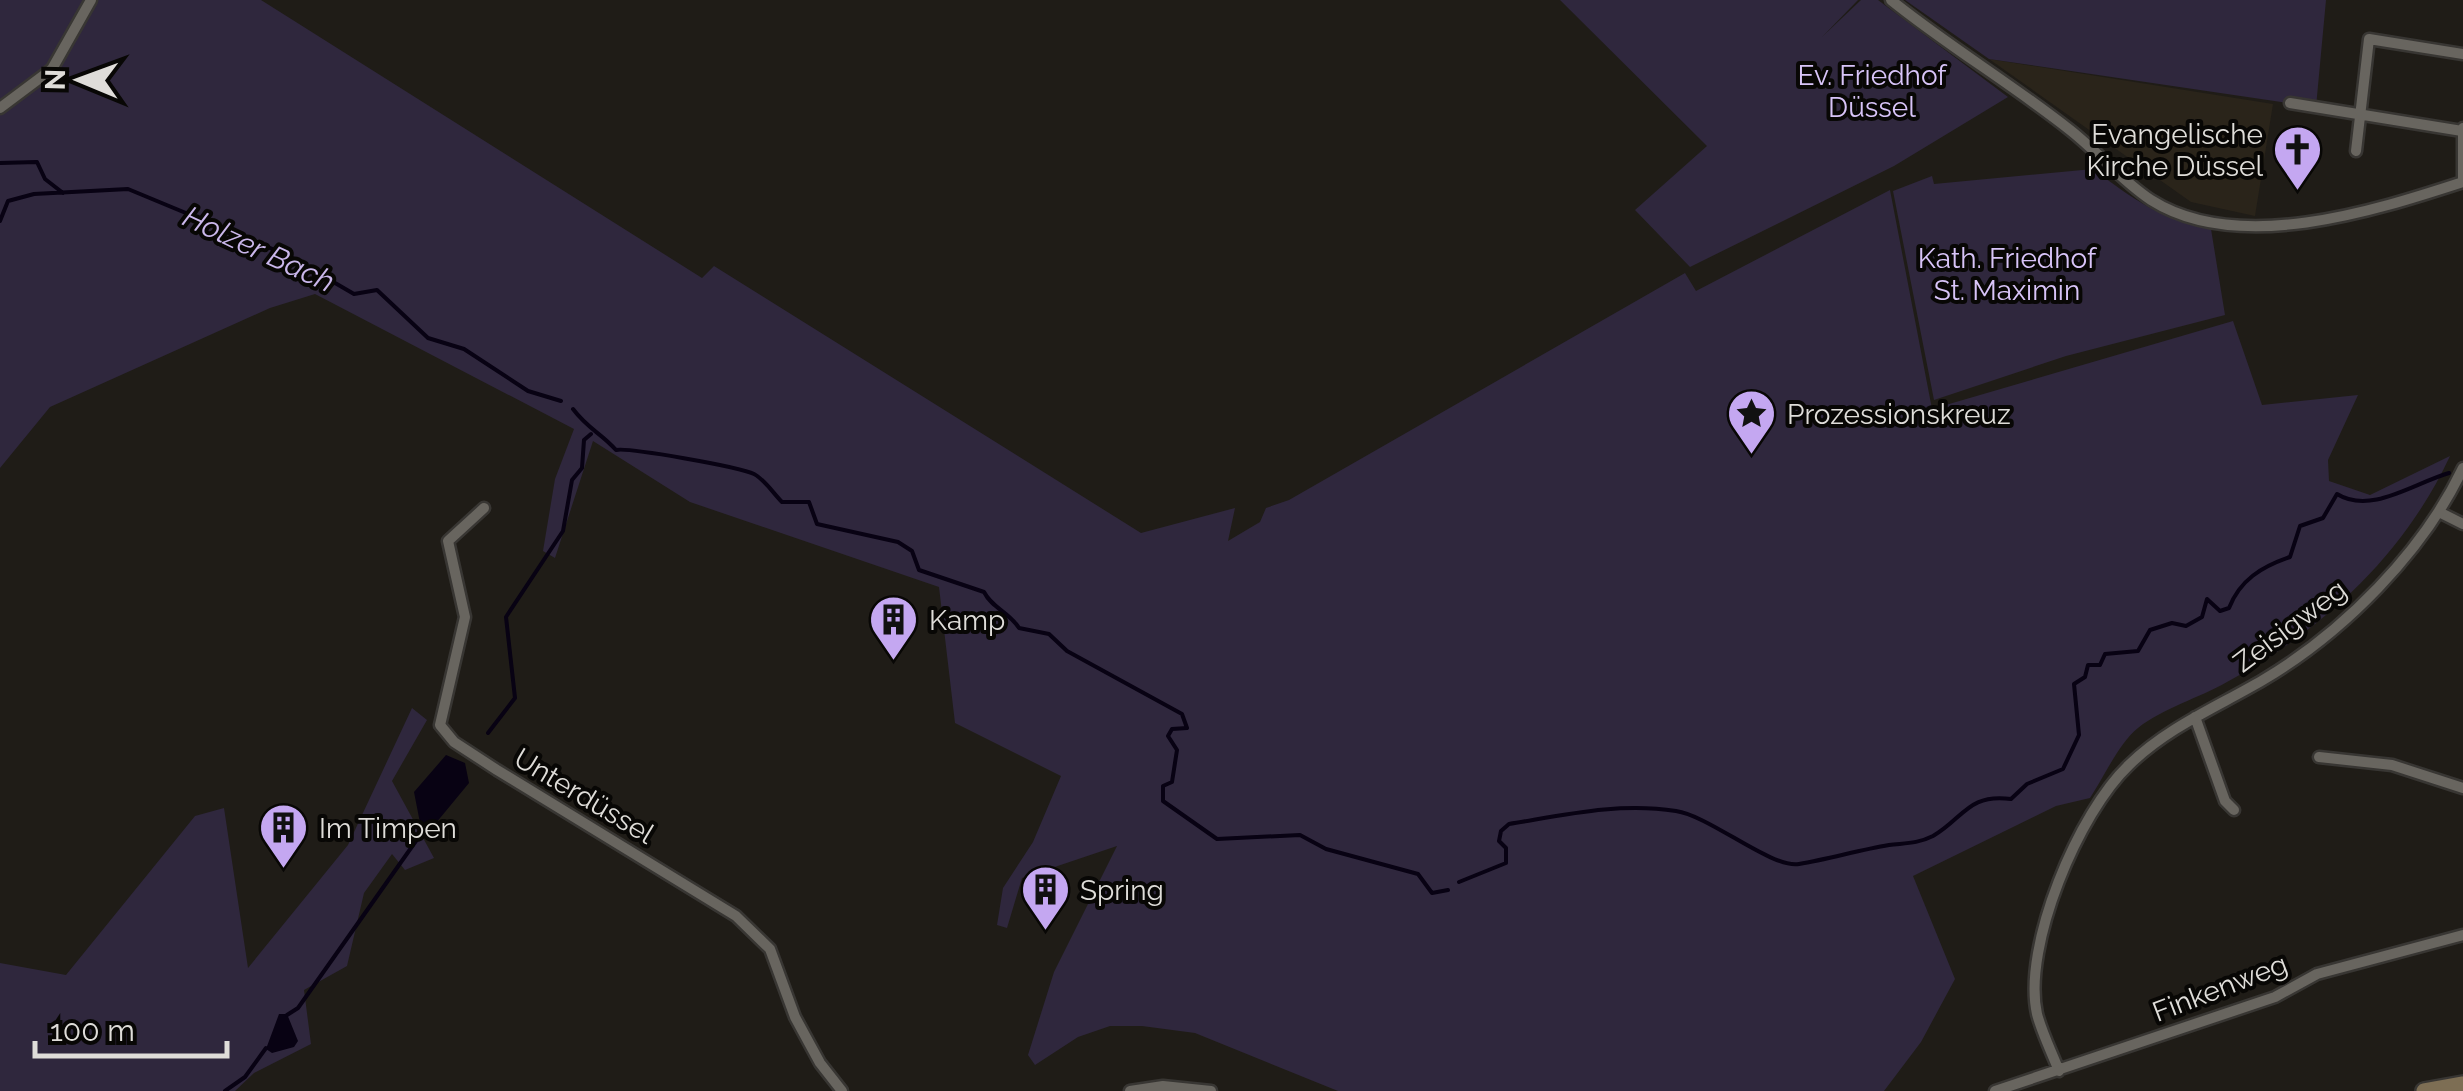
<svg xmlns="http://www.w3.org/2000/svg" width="2463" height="1091" viewBox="0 0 2463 1091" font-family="Raleway,sans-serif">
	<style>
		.built { fill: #2a241a }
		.green { fill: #2f273d }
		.water { fill: #080213 }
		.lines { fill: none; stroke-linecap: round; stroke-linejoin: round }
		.stream { stroke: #080213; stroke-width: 4 }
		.street-casing { stroke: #383633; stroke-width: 15 }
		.secondary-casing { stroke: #383633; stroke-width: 20 }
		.street { stroke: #68655f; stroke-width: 10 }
		.secondary { stroke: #7d6e54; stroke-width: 15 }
		.labels { text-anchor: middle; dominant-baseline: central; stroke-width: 8; stroke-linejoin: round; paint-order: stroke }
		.park-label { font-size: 28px; fill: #d8c4f8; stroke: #080705 }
		.poi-label { font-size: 28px; fill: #dfddd9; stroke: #080705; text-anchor: start }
		.street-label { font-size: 28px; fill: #dfddd9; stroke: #080705 }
		.water-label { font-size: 30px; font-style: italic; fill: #cab7eb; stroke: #080705 }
	</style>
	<rect width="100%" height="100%" fill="#1f1c17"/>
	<!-- built -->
	<path class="built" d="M1989,59L2273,104L2255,216L2191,202Z"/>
	<!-- green -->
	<path class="green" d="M0,0H261L702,278L714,266L1141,533L1235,508L1228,541L1260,522L1266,508L1289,500L1685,273L1696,291L1890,190L1932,409L2233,321L2262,405L2358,395L2328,460L2329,481L2370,495L2450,456C2404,555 2323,630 2227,682C2199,698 2163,708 2138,728C2119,743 2104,777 2090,798L2056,806L1913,876L1955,979L1921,1042L1884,1091H1338L1195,1033L1142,1026H1110L1078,1037L1035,1065L1028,1055L1054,972L1117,846L1022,878L1007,928L997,925L1003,888L1033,842L1061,776L955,723L939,587L690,502L593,441L555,558L543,551L555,479L574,429L315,294L270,308L50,407L0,468Z
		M1560,0H1858L1822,37L1861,0H1878L2008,97L1894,166L1690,267L1635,210L1707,146Z
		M1905,0H2326L2316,107L1989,59Z
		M2093,169C2130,197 2165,222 2211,229L2225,315L2066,356L1934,400L1893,191L1932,176L1934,184Z
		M412,708L427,720L392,781L434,858L405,870L392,854L364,893L347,966L304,990L311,1044L254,1073L235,1091H0V963L66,975L195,816L224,808L248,968L348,845Z"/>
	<!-- water -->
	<path class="water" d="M446,755L465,763L469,783L431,829L422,833L414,792Z
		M279,1014H287L298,1041L294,1047L272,1053L266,1049Z"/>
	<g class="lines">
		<!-- stream -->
		<path class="stream" d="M0,163L37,162L45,179L63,193
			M0,221L8,201L34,194L128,189L287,255L354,294L377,290L428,338L464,349L528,391L561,401
			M573,409C588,429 601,433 616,450C627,447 740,467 754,474C764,479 774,494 782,502H809L817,524L898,542L912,551L919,570L984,592C992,608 1009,612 1019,628L1049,634L1067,651L1182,714L1187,728L1172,729L1168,736L1177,750L1172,782L1163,786V801L1217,839L1300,835L1326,849L1418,874L1432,893L1448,890
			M488,733L515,698L506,617L563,531L572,480L582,468L584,440L591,434
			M1459,882L1506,863V848L1499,841L1501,831L1509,824C1564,815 1619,802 1676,811C1710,816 1772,869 1799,864C1829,859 1859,850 1889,845C1905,843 1917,844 1933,836C1963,819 1968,793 2011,799L2027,784L2063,769L2079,735L2074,684L2085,677L2088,665H2100L2105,654L2138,651L2150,630L2172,623L2186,626L2202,617L2207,599L2220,611L2229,608C2240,580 2261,567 2290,557L2300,526L2323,518L2337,494C2371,515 2414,483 2449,473
			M287,1015L298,1008L423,831
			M225,1091L245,1077L266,1048"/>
		<defs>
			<path id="street" d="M1891,0C1948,46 2012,84 2070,130C2098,152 2122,181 2151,200C2238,255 2374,211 2463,182
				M2290,103L2462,131
				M0,108L52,69L91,0
				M2356,151L2369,39L2463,54
				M2463,182V128
				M484,508L448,541L465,617L440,725L454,742L497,770L736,916L770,949L795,1017L820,1063L842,1091
				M2441,513L2463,524
				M2195,717L2225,801L2234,810
				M2319,757L2392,765L2463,788
				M2059,1071C2052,1053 2042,1033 2037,1014C2022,946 2079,812 2129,765C2168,727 2217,707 2263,680C2344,632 2423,552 2463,468
				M1130,1091L1163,1086L1211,1091
				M1995,1091L2275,997L2317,974L2463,935"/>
			<path id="secondary" d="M2424,1091L2463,1084"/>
		</defs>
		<!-- street casing -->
		<use href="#street" class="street-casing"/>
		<!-- secondary casing -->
		<use href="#secondary" class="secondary-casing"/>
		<!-- street -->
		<use href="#street" class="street"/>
		<!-- secondary -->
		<use href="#secondary" class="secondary"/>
	</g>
	<!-- icons -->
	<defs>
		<symbol id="church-pin" viewBox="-11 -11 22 30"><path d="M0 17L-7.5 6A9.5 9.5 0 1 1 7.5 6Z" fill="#c4a7f1" stroke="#080705"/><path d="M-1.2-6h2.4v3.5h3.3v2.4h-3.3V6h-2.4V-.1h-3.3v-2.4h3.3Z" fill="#111"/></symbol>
		<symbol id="sight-pin" viewBox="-11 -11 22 30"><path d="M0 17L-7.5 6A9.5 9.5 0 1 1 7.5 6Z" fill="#c4a7f1" stroke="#080705"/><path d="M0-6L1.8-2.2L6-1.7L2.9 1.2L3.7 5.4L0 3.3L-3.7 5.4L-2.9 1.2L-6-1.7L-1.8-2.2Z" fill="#111"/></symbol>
		<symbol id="building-pin" viewBox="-11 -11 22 30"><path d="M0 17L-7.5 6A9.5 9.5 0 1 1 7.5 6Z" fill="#c4a7f1" stroke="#080705"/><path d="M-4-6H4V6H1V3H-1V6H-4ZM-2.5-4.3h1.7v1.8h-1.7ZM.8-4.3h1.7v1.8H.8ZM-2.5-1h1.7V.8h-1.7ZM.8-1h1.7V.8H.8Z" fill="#111"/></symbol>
	</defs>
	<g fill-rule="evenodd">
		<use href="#church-pin" x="2270" y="122" width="55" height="75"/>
		<use href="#sight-pin" x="1724" y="386" width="55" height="75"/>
		<use href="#building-pin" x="866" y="592" width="55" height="75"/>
		<use href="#building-pin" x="256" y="800" width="55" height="75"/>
		<use href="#building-pin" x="1018" y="862" width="55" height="75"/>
	</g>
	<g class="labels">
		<!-- park labels -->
		<g class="park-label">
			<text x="1872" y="75">Ev. Friedhof<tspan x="1872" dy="32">Düssel</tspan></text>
			<text x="2007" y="258">Kath. Friedhof<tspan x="2007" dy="32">St. Maximin</tspan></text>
		</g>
		<!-- poi labels -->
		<g class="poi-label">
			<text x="2263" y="134" text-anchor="end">Evangelische<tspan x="2263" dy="32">Kirche Düssel</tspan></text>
			<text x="1787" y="414">Prozessionskreuz</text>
			<text x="929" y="620">Kamp</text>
			<text x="319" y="828">Im Timpen</text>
			<text x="1080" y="890">Spring</text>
		</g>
		<!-- street labels -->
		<g class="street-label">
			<text transform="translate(2290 626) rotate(-37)">Zeisigweg</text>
			<text transform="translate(584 796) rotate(31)">Unterdüssel</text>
			<text transform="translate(2220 988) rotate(-21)">Finkenweg</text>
		</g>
		<!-- water labels -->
		<g class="water-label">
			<text transform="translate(259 249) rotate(25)">Holzer Bach</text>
		</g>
	</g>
	<!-- north arrow -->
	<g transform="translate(80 80) rotate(271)" stroke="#080705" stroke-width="8" paint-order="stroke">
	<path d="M0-8L18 38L0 25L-18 38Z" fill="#dfddd9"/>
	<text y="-15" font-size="28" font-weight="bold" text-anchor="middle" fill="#dfddd9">N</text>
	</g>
	<!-- scale -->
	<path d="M35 1041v15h192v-15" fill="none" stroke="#dfddd9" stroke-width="5"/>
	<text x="50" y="1041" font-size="30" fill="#dfddd9" stroke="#080705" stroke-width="8" paint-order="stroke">100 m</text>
</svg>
